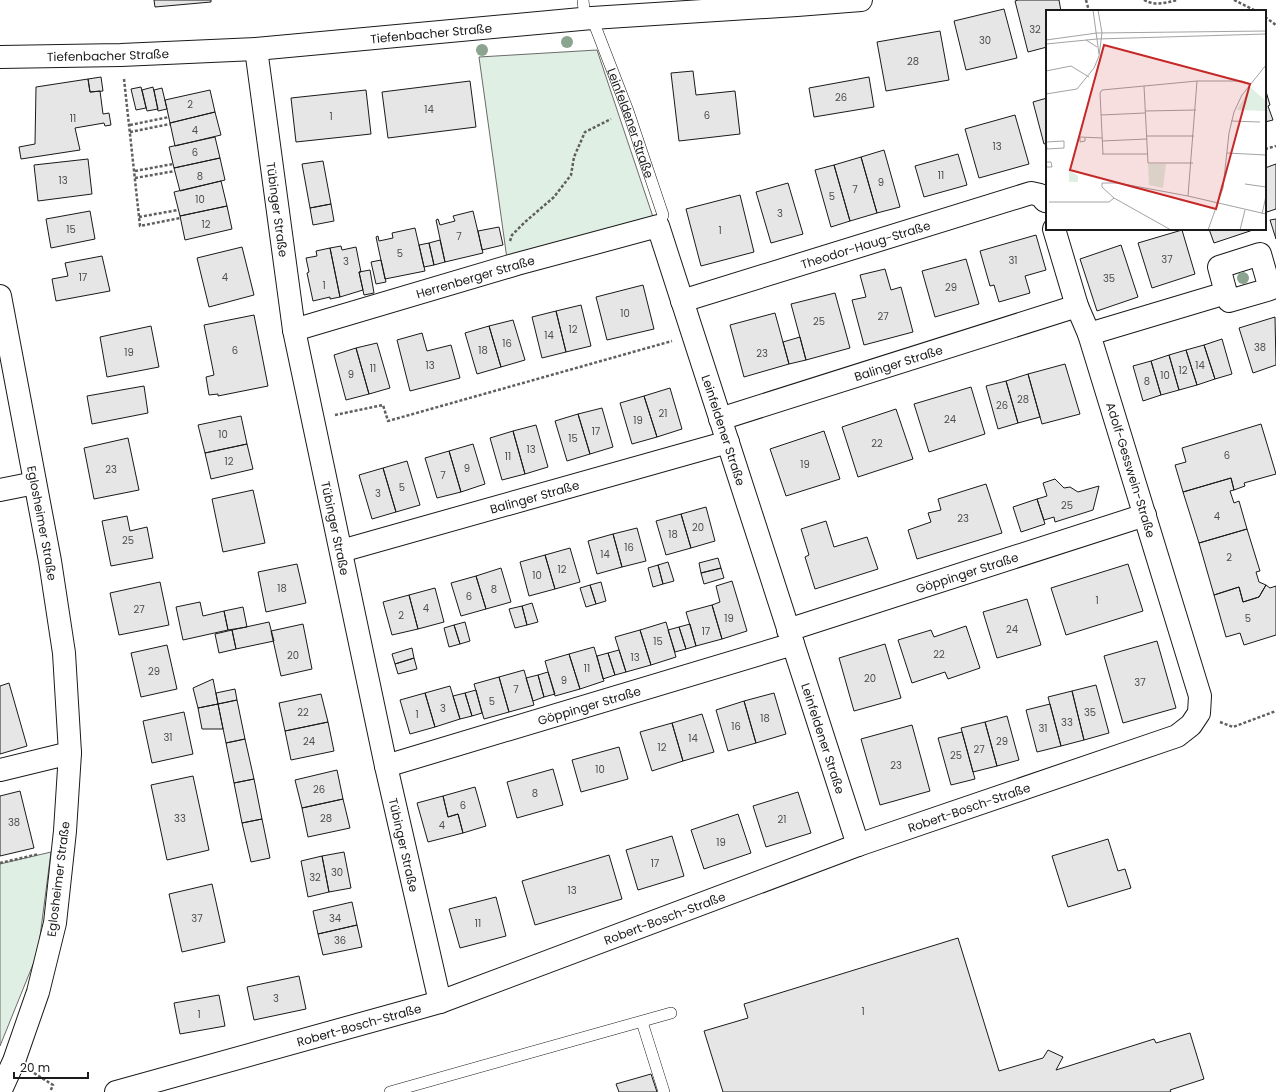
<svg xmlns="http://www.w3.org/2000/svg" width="1276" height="1092" viewBox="0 0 1276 1092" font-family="Poppins,sans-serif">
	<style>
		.green { fill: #e0efe3; stroke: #6a6a6a }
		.building { fill: #e6e6e6; stroke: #1a1a1a }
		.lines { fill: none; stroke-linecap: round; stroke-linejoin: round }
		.lane-casing { stroke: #1a1a1a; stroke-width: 12 }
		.street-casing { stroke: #1a1a1a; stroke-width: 24 }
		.path { stroke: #5f5f5f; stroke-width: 2.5; stroke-dasharray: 3 2; stroke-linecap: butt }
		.lane { stroke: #fff; stroke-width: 11 }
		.street { stroke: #fff; stroke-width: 22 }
		.tree { fill: #8aa48f }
		.labels { text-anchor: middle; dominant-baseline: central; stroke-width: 3; stroke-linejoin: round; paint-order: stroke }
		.number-label { font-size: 10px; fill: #4d4d4d }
		.street-label { font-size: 12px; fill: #1a1a1a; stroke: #fff }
		.inset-road { fill: none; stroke: #a3a3a3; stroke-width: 1 }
		.view { fill: #c62828; fill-opacity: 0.15; stroke: #c62828; stroke-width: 2 }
		.inset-edge { fill: none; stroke: #1a1a1a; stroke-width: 2 }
	</style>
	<rect width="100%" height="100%" fill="#fff"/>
	<!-- green -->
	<path class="green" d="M597,50L654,220L507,259L479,57Z
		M51,852L38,952L0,1046V864Z"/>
	<!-- building -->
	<path class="building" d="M154,0H211V2L155,7Z
		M1018,0H1059L1061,11H1047V47L1028,52L1015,1Z
		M1004,9L1017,58L966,70L954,21Z
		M940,31L949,80L886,91L877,42Z
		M693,71L696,95L735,91L740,134L679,141L671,73Z
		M101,77L103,91L90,92L88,79Z
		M869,77L874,107L814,117L809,88Z
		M88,79L90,92L100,91L103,114L109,113L111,125L105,126L104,123L75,128L80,150L21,159L19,147L35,144L36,87Z
		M470,81L476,127L388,138L382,92Z
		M141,87L146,108L136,110L131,89Z
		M153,87L158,109L147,111L142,90Z
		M162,88L167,109L158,111L154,90Z
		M1265,88L1270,105L1268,106L1273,120L1265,122Z
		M210,90L215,112L170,123L165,100Z
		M366,90L371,134L296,142L291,98Z
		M1047,98V143L1044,144L1033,102Z
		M215,112L221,135L175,146L170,123Z
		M1015,115L1029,164L979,178L965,129Z
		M215,137L220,158L174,168L169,147Z
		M884,150L900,207L877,213L861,157Z
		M958,154L967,185L924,197L915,166Z
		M861,157L877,213L850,221L834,165Z
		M220,158L225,180L180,191L174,168Z
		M88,159L92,194L38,201L34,165Z
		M323,161L331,204L310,208L302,164Z
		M1276,164V209L1267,212L1265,206V168Z
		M834,165L850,221L831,227L815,170Z
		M221,181L227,206L180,216L174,192Z
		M788,183L803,234L771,243L756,192Z
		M740,195L754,252L701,266L686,209Z
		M331,204L334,221L313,225L310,208Z
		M227,206L232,229L185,240L180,216Z
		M90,211L95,239L51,248L46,219Z
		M473,211L483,253L445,262L436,220L438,219L440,225L455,221L453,216Z
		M1276,219V239L1270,220Z
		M499,227L503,245L482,250L478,231Z
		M415,228L425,271L385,279L376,237L378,236L379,241L393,238L392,233Z
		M1209,229H1253V230L1214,243Z
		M1182,230L1195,274L1152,288L1138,243Z
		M1036,235L1046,270L1025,276L1030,293L999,302L994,285L990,286L980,251Z
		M440,240L445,262L434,265L429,243Z
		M429,243L434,265L424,267L419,245Z
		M1121,245L1138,297L1097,311L1080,259Z
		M341,246L342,250L356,247L361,272H359L363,290L340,297L330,248Z
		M242,247L254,295L209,307L197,258Z
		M330,248L340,297L330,299V297L313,301L307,273L309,272L306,258L317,256L316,251Z
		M102,256L110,291L56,301L52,279L68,276L65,263Z
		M966,259L979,304L935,317L922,271Z
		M381,260L386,282L376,284L371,262Z
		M885,269L891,290L901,287L913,332L864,345L852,300L866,297L860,275Z
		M370,270L374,293L364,295L359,272Z
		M643,285L654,329L607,340L596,297Z
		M835,293L850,348L806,360L791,304Z
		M581,305L591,346L566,352L556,311Z
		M556,311L566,352L542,358L532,317Z
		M775,313L789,364L744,377L730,325Z
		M254,315L268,386L218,396V394L209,395L206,377L214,375L204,325Z
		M1275,317L1276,365L1253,373L1239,328Z
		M513,320L525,360L501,367L489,326Z
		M151,326L159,367L107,377L100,337Z
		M489,326L501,367L477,374L465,333Z
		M422,333L427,351L451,345L460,378L410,391L397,340Z
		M800,337L806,360L789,364L783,342Z
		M1222,339L1232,374L1215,379L1204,345Z
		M377,343L390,388L369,394L356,348Z
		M1204,345L1215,379L1197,385L1186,350Z
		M356,348L369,394L346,400L334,355Z
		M1186,350L1197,385L1179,390L1169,355Z
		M1169,355L1179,390L1161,395L1151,361Z
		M1151,361L1161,395L1143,401L1133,366Z
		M1065,364L1080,414L1042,424L1028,374Z
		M1028,374L1040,417L1018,423L1006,381Z
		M1006,381L1018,423L998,429L986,386Z
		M144,386L148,413L92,424L87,396Z
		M971,387L985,434L929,452L914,404Z
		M670,388L682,429L657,437L644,396Z
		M644,396L657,437L632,444L620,403Z
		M602,408L613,447L590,454L578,414Z
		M896,409L913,459L858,477L842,427Z
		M578,414L590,454L567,461L555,421Z
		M241,416L247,444L205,453L198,425Z
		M1261,424L1276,474L1244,483L1245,486L1234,490L1231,478L1183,492L1175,465L1186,462L1182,448Z
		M536,425L548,467L525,474L513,431Z
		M513,431L525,474L502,480L490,438Z
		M824,431L840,479L786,496L770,449Z
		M128,438L139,490L94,499L84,448Z
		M247,444L253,469L211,479L205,453Z
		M473,444L485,484L461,492L449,451Z
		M449,451L461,492L437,498L425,458Z
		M407,461L420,505L396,512L383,468Z
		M383,468L396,512L372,519L359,475Z
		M1231,478L1234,490L1230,491L1234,503L1239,501L1247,529L1199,543L1183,492Z
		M1055,479L1064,488L1070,487L1078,492L1099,486L1093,510L1055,522L1054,517L1044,520L1037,499L1047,496L1043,483Z
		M986,484L1002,533L917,559L908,530L931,522L928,513L941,510L938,499Z
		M253,490L265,543L223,552L212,499Z
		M1037,499L1045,524L1021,532L1013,507Z
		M706,507L715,541L691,548L681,514Z
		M681,514L691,548L666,555L656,521Z
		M127,516L130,531L147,527L153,558L111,566L102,521Z
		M826,521L834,547L867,537L878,569L815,589L805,557L809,555L801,529Z
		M637,528L646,561L622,567L613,534Z
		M1247,529L1260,571L1256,572L1259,582L1266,585L1259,597L1243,602L1239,587L1214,595L1199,543Z
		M613,534L622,567L597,574L588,541Z
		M570,548L580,582L555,589L545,555Z
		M545,555L555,589L529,596L520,562Z
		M718,558L721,568L701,573L699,563Z
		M668,562L674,581L663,584L658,565Z
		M297,564L306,603L266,612L258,572Z
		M1128,564L1143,611L1066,635L1051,588Z
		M658,565L663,584L653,587L648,568Z
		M501,568L511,602L486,609L476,576Z
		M721,568L724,578L704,584L701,573Z
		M476,576L486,609L461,616L451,583Z
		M732,581L747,631L722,639L712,605L720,602L716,586Z
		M160,582L169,625L119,635L110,593Z
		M601,582L606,601L596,604L590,585Z
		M590,585L596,604L586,607L580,588Z
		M1266,585L1270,588L1276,586V635L1244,645L1240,633L1226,637L1214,595L1239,587L1243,602L1259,597Z
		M435,588L444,622L418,629L409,595Z
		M409,595L418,629L392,635L383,602Z
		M1027,599L1041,645L997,658L983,612Z
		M200,602L203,616L224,611L228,630L183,640L176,607Z
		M532,603L538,622L527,625L522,606Z
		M712,605L722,639L696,646L686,612Z
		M522,606L527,625L515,628L509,609Z
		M243,607L247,627L228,630L224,611Z
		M269,622L274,641L236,649L232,630Z
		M465,622L470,641L460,644L454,625Z
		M666,622L676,657L651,665L640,630Z
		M303,624L312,669L281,676L271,631Z
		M690,624L696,646L686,649L679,627Z
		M454,625L460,644L449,647L444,628Z
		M966,626L980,668L948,679L945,672L912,683L898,640L931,630L934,637Z
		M679,627L686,649L675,652L668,630Z
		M232,630L236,649L219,653L215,634Z
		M640,630L651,665L626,672L615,637Z
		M1157,641L1176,708L1123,723L1104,656Z
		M885,644L901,698L854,711L839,658Z
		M167,645L177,689L141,697L131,653Z
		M594,647L604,681L580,689L569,654Z
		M412,648L414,658L395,664L392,654Z
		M619,650L626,672L615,675L608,653Z
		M608,653L615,675L603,679L597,656Z
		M569,654L580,689L555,696L545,661Z
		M414,658L417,669L398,674L395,664Z
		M524,670L534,705L509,712L499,677Z
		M548,672L555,694L544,697L538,675Z
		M538,675L544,697L533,701L526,678Z
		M499,677L509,712L484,719L474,684Z
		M213,679L218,704L198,708L193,688Z
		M9,683L27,746L0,754V686Z
		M1096,685L1109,733L1084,740L1072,691Z
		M450,686L460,719L435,727L425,693Z
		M235,689L237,700L218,704L216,693Z
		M476,690L482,713L472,716L465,693Z
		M1072,691L1084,740L1061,746L1048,697Z
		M425,693L435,727L410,734L400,700Z
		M465,693L472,716L460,719L453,696Z
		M774,693L786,734L756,743L744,701Z
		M321,694L328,722L285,731L279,703Z
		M237,700L245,739L226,743L218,704Z
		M744,701L756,743L728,751L716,710Z
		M218,704L223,729H202L198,708Z
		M1050,704L1061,746L1037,752L1026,710Z
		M184,712L193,754L152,763L143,721Z
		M702,714L714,752L683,761L672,723Z
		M1007,716L1019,760L997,766L985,722Z
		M328,722L334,751L291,760L285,731Z
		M985,722L997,766L973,772L961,728Z
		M672,723L683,761L652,771L640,732Z
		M912,725L930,791L880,805L861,739Z
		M962,732L975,779L951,785L938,738Z
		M245,739L254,779L234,783L226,743Z
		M619,747L628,779L581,792L572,760Z
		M553,769L563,805L517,818L507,782Z
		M337,770L343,799L302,808L295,780Z
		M193,776L209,850L167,860L151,785Z
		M254,779L262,819L242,823L234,783Z
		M475,787L486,826L463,833L458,814L448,817L443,796Z
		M20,791L34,848L0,856V796Z
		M798,792L811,833L766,847L753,806Z
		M443,796L448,817L458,814L463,833L428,842L417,803Z
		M343,799L350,828L308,837L302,808Z
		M738,814L751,853L704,869L691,830Z
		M262,819L270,858L251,862L242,823Z
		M672,836L684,876L638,890L626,850Z
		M1108,839L1118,871L1125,869L1131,888L1068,907L1052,856Z
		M344,852L351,888L329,892L322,856Z
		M609,855L622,899L535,925L522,881Z
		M322,856L329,892L308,897L301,861Z
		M212,884L225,942L182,952L169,894Z
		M496,897L506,936L460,948L449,909Z
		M352,902L357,925L318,934L313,911Z
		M357,925L362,947L323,955L318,934Z
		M958,938L999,1071L1043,1058L1048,1050L1063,1057L1056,1070L1154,1039L1156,1043L1190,1033L1204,1079L1170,1090L1171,1092H723L704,1031L748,1018L744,1004Z
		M299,976L306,1009L254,1020L247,987Z
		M219,995L225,1026L180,1034L174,1003Z
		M651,1074L657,1092H619L616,1084Z"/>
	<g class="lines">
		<defs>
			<g id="lane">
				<path d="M583,0L585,19"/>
				<path id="s1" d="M592,18L628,111L663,215L658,226"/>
				<path d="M642,1022L664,1092"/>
				<path d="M390,1092L671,1013"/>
			</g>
			<g id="street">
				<path id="s2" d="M256,49L294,330L386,766L440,1002"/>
				<path id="s3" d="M0,57L121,55L256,49L592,18L797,5L861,0"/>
				<path id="s4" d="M0,296L50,561L64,653L70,753L65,831L55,923L38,992L14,1061L0,1092"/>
				<path id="s5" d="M682,301L1031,193L1040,195L1045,201L1047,200"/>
				<path id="s6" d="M294,330L517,264L658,226L858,845"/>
				<path d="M1089,334L1226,293L1229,301L1270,289L1260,254L1219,267L1226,293"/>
				<path id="s7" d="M720,419L1077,306"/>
				<path d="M0,490L35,483"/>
				<path id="s8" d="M341,551L728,442"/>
				<path id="s9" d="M788,630L1145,515"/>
				<path id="s10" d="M386,766L793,644"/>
				<path d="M0,770L70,753"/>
				<path id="s11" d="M116,1092L440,1002L858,845L1177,736L1191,725L1199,713L1200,696L1089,334L1077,306L1054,229"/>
			</g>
		</defs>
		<!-- lane casing -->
		<use href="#lane" class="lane-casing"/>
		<!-- street casing -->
		<use href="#street" class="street-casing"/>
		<!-- path -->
		<path class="path" d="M1086,0L1089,11
			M1144,0C1155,6 1166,3 1177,0
			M1234,0L1256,11
			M1265,17L1276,25
			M124,79L140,226L180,218
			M130,125L169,117
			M130,132L170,124
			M1265,149L1276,146
			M135,171L173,164
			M135,178L175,171
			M139,217L178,210
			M510,241L512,235L525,222L554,197L571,175L574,157L585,132L611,119
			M335,415L383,405L388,421L672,341
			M1220,722L1233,727L1276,711
			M0,863L39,854
			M34,1073L53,1085L50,1092"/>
		<!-- lane -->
		<use href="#lane" class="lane"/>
		<!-- street -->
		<use href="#street" class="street"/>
	</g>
	<!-- trees -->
	<g class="tree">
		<circle cx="567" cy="42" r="6"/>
		<circle cx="482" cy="50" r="6"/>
		<circle cx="1243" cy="278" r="6"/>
	</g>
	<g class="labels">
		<!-- number labels -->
		<g class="number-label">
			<text x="1035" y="29">32</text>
			<text x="985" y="40">30</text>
			<text x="913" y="61">28</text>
			<text x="841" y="97">26</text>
			<text x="190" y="104">2</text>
			<text x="429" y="109">14</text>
			<text x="707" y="115">6</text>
			<text x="331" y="116">1</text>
			<text x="73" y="118">11</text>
			<text x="195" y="130">4</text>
			<text x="997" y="146">13</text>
			<text x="195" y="152">6</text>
			<text x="941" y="175">11</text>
			<text x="200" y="176">8</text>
			<text x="63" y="180">13</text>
			<text x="881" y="182">9</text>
			<text x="855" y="189">7</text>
			<text x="832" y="196">5</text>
			<text x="200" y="199">10</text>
			<text x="780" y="213">3</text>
			<text x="206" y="224">12</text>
			<text x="71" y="229">15</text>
			<text x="720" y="230">1</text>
			<text x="459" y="236">7</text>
			<text x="400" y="253">5</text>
			<text x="1167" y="259">37</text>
			<text x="1013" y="260">31</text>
			<text x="346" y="261">3</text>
			<text x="83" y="277">17</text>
			<text x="225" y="277">4</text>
			<text x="1109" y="278">35</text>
			<text x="324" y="285">1</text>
			<text x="951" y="287">29</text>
			<text x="625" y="313">10</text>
			<text x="883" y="316">27</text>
			<text x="819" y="321">25</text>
			<text x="573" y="329">12</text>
			<text x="549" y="335">14</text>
			<text x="507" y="343">16</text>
			<text x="1260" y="347">38</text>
			<text x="235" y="350">6</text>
			<text x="483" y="350">18</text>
			<text x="129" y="352">19</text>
			<text x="762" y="353">23</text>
			<text x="430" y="365">13</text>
			<text x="1200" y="365">14</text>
			<text x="373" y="368">11</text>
			<text x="1183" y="370">12</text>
			<text x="351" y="374">9</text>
			<text x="1165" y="375">10</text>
			<text x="1147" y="381">8</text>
			<text x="1023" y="399">28</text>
			<text x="1002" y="405">26</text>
			<text x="663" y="413">21</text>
			<text x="950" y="419">24</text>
			<text x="638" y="420">19</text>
			<text x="596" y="431">17</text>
			<text x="223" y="434">10</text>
			<text x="573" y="438">15</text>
			<text x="877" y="443">22</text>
			<text x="531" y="449">13</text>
			<text x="1227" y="455">6</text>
			<text x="508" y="456">11</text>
			<text x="229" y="461">12</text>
			<text x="805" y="464">19</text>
			<text x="467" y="468">9</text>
			<text x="111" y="469">23</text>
			<text x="443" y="475">7</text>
			<text x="402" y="487">5</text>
			<text x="378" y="493">3</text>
			<text x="1067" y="505">25</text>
			<text x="1217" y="516">4</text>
			<text x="963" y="518">23</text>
			<text x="698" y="527">20</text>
			<text x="673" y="534">18</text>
			<text x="128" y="540">25</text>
			<text x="629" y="547">16</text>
			<text x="605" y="554">14</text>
			<text x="1229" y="557">2</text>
			<text x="562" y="569">12</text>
			<text x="537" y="575">10</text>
			<text x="282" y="588">18</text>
			<text x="494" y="589">8</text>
			<text x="469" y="596">6</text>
			<text x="1097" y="600">1</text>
			<text x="426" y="608">4</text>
			<text x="139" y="609">27</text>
			<text x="401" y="615">2</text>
			<text x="729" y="618">19</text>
			<text x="1248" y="618">5</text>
			<text x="1012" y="629">24</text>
			<text x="706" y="631">17</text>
			<text x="658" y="641">15</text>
			<text x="939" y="654">22</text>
			<text x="293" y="655">20</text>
			<text x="635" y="657">13</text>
			<text x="587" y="668">11</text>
			<text x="154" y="671">29</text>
			<text x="870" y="678">20</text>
			<text x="564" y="680">9</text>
			<text x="1140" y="682">37</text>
			<text x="516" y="689">7</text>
			<text x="492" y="701">5</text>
			<text x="443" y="708">3</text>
			<text x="303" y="712">22</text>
			<text x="1090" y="712">35</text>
			<text x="417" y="714">1</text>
			<text x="765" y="718">18</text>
			<text x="1067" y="722">33</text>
			<text x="736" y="726">16</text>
			<text x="1043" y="728">31</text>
			<text x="168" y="737">31</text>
			<text x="693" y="738">14</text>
			<text x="309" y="741">24</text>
			<text x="1002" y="741">29</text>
			<text x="662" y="747">12</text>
			<text x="979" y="749">27</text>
			<text x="956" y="755">25</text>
			<text x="896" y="765">23</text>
			<text x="600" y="769">10</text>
			<text x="319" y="789">26</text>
			<text x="535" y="793">8</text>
			<text x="463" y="805">6</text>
			<text x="180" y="818">33</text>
			<text x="326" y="818">28</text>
			<text x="782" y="819">21</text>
			<text x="14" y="822">38</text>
			<text x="442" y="825">4</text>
			<text x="721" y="842">19</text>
			<text x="655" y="863">17</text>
			<text x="337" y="872">30</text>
			<text x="315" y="877">32</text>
			<text x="572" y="890">13</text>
			<text x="197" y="918">37</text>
			<text x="335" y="918">34</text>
			<text x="478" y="923">11</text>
			<text x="340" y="940">36</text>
			<text x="276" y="998">3</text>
			<text x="863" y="1011">1</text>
			<text x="199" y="1014">1</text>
		</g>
		<!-- street labels -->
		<g class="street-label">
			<text stroke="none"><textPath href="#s3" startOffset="432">Tiefenbacher Straße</textPath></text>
			<text stroke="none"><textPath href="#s3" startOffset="108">Tiefenbacher Straße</textPath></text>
			<text stroke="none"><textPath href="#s1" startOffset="112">Leinfeldener Straße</textPath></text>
			<text stroke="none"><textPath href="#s2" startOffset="162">Tübinger Straße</textPath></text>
			<text stroke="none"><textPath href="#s5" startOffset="192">Theodor-Haug-Straße</textPath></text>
			<text stroke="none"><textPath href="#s6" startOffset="189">Herrenberger Straße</textPath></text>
			<text stroke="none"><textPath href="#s7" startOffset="187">Balinger Straße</textPath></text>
			<text stroke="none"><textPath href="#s6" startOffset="593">Leinfeldener Straße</textPath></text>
			<text transform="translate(1131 470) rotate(73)">Adolf-Gesswein-Straße</text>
			<text stroke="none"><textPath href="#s8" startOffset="201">Balinger Straße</textPath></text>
			<text stroke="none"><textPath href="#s4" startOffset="231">Eglosheimer Straße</textPath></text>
			<text stroke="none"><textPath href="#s2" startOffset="486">Tübinger Straße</textPath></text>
			<text stroke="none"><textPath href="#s9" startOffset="188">Göppinger Straße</textPath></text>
			<text stroke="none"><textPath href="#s10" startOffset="212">Göppinger Straße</textPath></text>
			<text stroke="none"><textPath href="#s6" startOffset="917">Leinfeldener Straße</textPath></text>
			<text stroke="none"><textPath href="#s11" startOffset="900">Robert-Bosch-Straße</textPath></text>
			<text stroke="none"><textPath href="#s2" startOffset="810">Tübinger Straße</textPath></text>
			<text transform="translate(58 879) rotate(-83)">Eglosheimer Straße</text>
			<text stroke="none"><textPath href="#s11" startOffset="576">Robert-Bosch-Straße</textPath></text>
			<text stroke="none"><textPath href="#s11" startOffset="252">Robert-Bosch-Straße</textPath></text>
		</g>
	</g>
	<!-- overview -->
	<g transform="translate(1046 10)">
		<rect width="220" height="220" fill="#fff"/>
		<path d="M204,77L220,91V101L191,100ZM102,154H120L117,178L103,175ZM23,160L32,166V172H23Z" fill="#e0efe3"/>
		<path class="inset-road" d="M47,0L53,44M0,30L51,23L220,21M40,30L51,37M0,34L51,29L220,24M0,61L25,56L43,67M98,76L102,153H147M0,84L31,79L48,58L53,46L56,23L52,0M99,101L150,100M55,105L99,103M185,111L214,112M101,126H148M39,128V131L34,132V127L56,128M56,131L101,129M0,139H1L18,138V131L0,132L1,139M181,143L220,145M56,144H101M57,144L54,83L56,80L151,71H196L204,74M0,152H5L6,157H0ZM199,174L220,177M142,186L151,71M3,192H63L68,188M216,204L220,186M125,220L68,188L56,177V173H72L142,186L220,204M162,220L177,178L183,123L188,102L196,85L220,55M194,220L199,200"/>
		<path class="view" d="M58,35L204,74L170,199L24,160Z"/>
		<rect width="220" height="220" class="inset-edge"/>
	</g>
	<!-- scale -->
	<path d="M14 1072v6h74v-6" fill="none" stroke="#1a1a1a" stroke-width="2"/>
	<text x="20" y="1072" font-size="12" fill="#1a1a1a" stroke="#ffffff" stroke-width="3" paint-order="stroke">20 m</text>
</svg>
